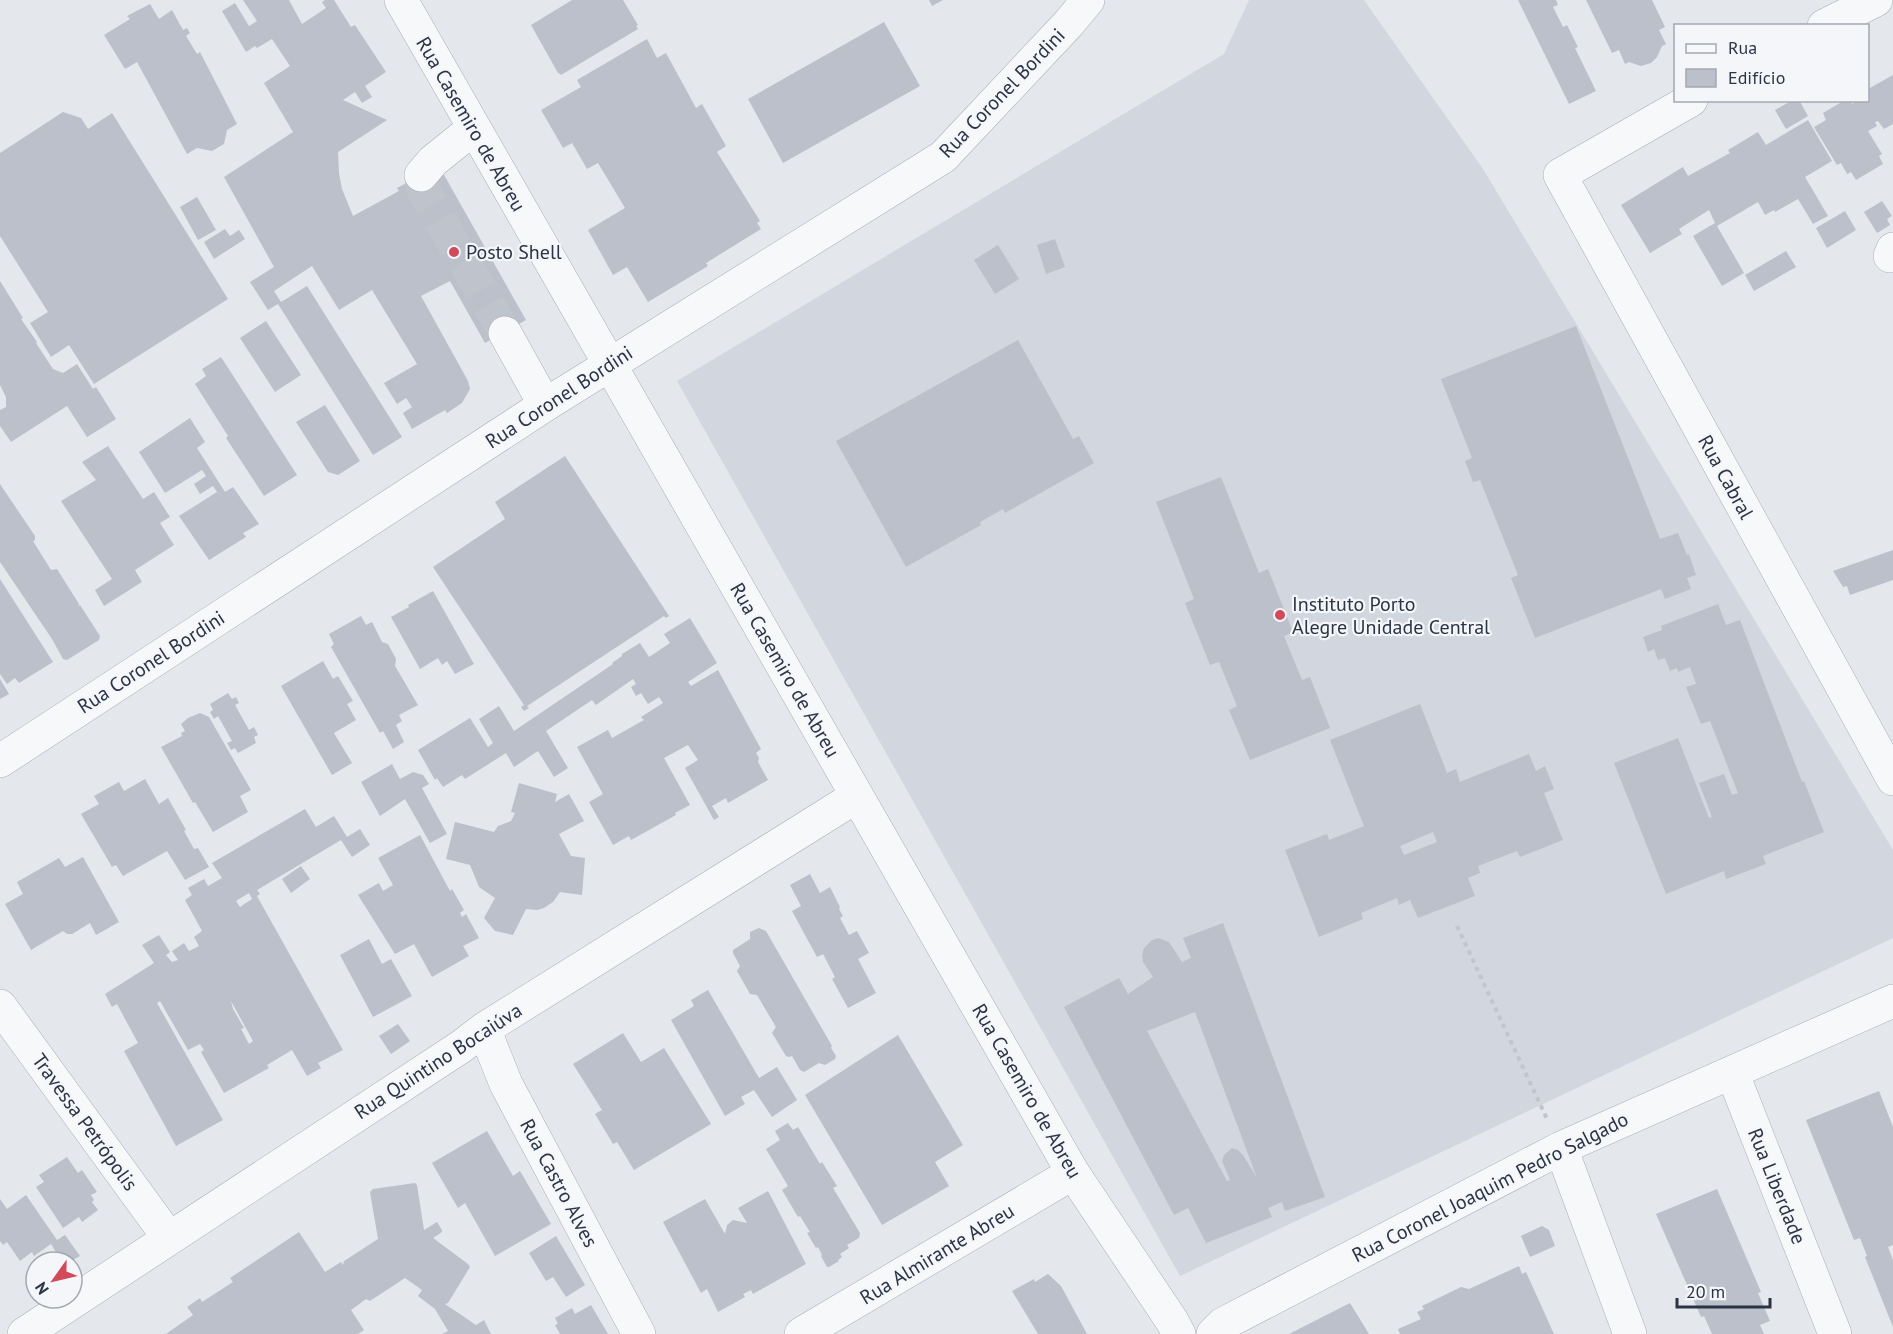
<svg xmlns="http://www.w3.org/2000/svg" width="1893" height="1334" viewBox="0 0 1893 1334" font-family="'PT Sans',sans-serif">
	<style>
		.built { fill: #d2d6de }
		.building { fill: #bbc0ca; fill-rule: evenodd }
		.lines { fill: none; stroke-linecap: round; stroke-linejoin: round }
		.minor-tunnel { stroke: #bfc3cb; stroke-width: 33; stroke-dasharray: 33 16; stroke-linecap: butt }
		.minor-casing { stroke: #a9aeb7; stroke-width: 34 }
		.path { stroke: #c2c5cb; stroke-width: 4; stroke-dasharray: 4.5 4.5; stroke-linecap: butt }
		.minor { stroke: #f7f8fa; stroke-width: 33 }
		.poi-dot { fill: #d1495b; stroke: #f4f6f9; stroke-width: 2 }
		.labels { text-anchor: middle; dominant-baseline: central; stroke-width: 4.5; stroke-linejoin: round; paint-order: stroke }
		.street-label { font-size: 20px; fill: #2b3445; stroke: #f4f6f9 }
		.poi-label { font-size: 20px; fill: #2b3445; stroke: #f4f6f9; text-anchor: start }
	</style>
	<rect width="100%" height="100%" fill="#e4e7ec"/>
	<!-- built -->
	<path class="built" d="M1249,0H1364L1483,169L1893,850V938L1180,1276L677,381L1224,54Z"/>
	<!-- building -->
	<path class="building" d="M243,0H289L302,24L326,8L322,2L325,0H334L351,27L355,25L386,72L365,86L372,97L362,103L355,92L343,100L387,120L338,152L339,173L342,189L353,216L399,191L397,188L439,166L526,320L485,343L450,281L421,296L468,381L470,389L462,403L447,413L445,410L412,429L403,413L412,407L406,398L397,404L384,383L417,364L372,290L339,310L312,266L274,291L281,302L307,286L402,437L373,455L278,304L268,310L250,282L274,267L224,177L293,132L264,83L290,66L272,39L257,48L255,46L246,52L222,11L235,3L249,26L257,21Z
		M572,0H623L638,25L636,26L638,29L561,75L559,73H558L531,25Z
		M929,0H943L932,6Z
		M1518,0H1556L1558,5L1553,7L1563,27L1567,25L1578,47L1575,48L1596,91L1569,104Z
		M1586,0H1652L1665,27L1659,30L1666,44L1662,46L1657,57L1651,63L1641,66L1629,62L1625,64L1619,50L1612,53Z
		M150,4L159,19L172,10L183,30L187,28L190,33L186,36L197,54L200,52L237,124L227,130L224,144L212,151L197,148L187,154L137,62L125,69L104,35L130,19L127,16Z
		M884,22L920,86L783,163L748,99Z
		M647,39L657,58L666,53L696,108L702,104L726,146L717,152L760,221L757,223L761,229L706,263L708,266L648,302L627,267L613,275L588,230L625,208L598,163L587,169L572,143L563,148L541,110L581,87L577,80Z
		M1893,75V124L1884,129L1878,121L1875,122L1877,126L1868,131L1882,154L1879,156L1883,164L1856,180L1851,172L1847,174L1841,163L1837,165L1814,127L1826,120L1823,113L1845,100H1850L1852,104L1858,100H1868V89Z
		M1793,100H1799L1808,116L1786,129L1775,110Z
		M63,112L81,118L88,129L112,113L228,299L94,384L69,345L51,357L30,323L48,312L0,236V153Z
		M1808,120L1832,161L1805,177L1828,216L1813,224L1798,199L1775,212L1774,210L1765,215L1758,202L1717,226L1744,273L1722,286L1693,236L1715,223L1709,210L1679,229L1682,234L1650,253L1621,205L1683,167L1688,176L1730,153L1728,150L1758,132L1766,145Z
		M197,197L216,230L198,240L180,207Z
		M1882,201L1892,216L1887,219L1890,225L1877,233L1864,212Z
		M1845,211L1856,230L1827,248L1816,228Z
		M225,229L230,236L239,230L245,239L214,259L204,242Z
		M1055,239L1065,267L1046,274L1037,245Z
		M998,245L1019,279L995,294L974,260Z
		M1786,251L1796,267L1754,291L1745,275Z
		M0,281L23,318L21,319L37,342L36,343L53,369L63,373L77,364L93,389L96,387L116,419L87,437L67,406L11,442L0,426V410L6,407V397L0,385Z
		M266,321L301,375L275,392L240,338Z
		M1576,326L1660,539L1678,533L1687,555L1689,554L1696,575L1687,578L1691,589L1665,599L1661,589L1535,638L1511,578L1518,575L1480,480L1473,482L1465,461L1472,458L1441,379Z
		M1018,340L1073,439L1079,436L1094,463L1005,513L1003,509L980,522L981,525L906,567L836,441Z
		M221,357L297,475L264,496L226,438L228,436L195,384L206,376L202,369Z
		M325,405L360,461L338,475L328,472L296,422Z
		M190,418L205,442L197,448L225,492L233,487L259,524L243,533L246,537L209,560L179,516L217,492L213,486L200,494L194,484L206,476L202,470L165,493L139,452Z
		M108,446L143,499L154,492L170,517L160,523L174,545L135,570L142,582L104,606L95,590L112,579L61,501L96,480L82,462Z
		M565,456L669,616L666,618L664,616L527,706L529,708L524,711L521,707L524,705L433,567L505,519L495,502Z
		M1221,477L1259,573L1268,569L1293,632L1284,636L1302,680L1310,677L1330,728L1250,760L1229,710L1237,706L1219,662L1210,665L1185,603L1194,599L1156,502Z
		M0,484L35,536V540L33,541L51,570L57,569L79,604L78,606L80,605L100,636L99,640L67,660L63,659L52,639L0,562Z
		M1893,550V580L1850,595L1847,586L1843,587L1833,571Z
		M0,579L53,662L19,683L15,678L7,684L0,674Z
		M433,591L474,664L455,674L447,661L442,665L438,658L420,669L391,617L409,607L408,605Z
		M1718,604L1726,625L1740,620L1802,782L1804,781L1824,832L1763,856L1766,864L1726,879L1724,871L1666,894L1614,763L1678,738L1709,818L1712,817L1699,783L1724,774L1732,795L1738,793L1710,721L1701,724L1686,687L1696,684L1690,667L1678,672L1677,668L1670,671L1665,658L1658,660L1654,649L1648,652L1643,637L1662,630L1661,626Z
		M361,616L366,625L372,622L382,642L388,644L396,659L395,666L418,705L399,715L402,721L396,725L404,742L393,749L383,731L380,733L331,647L334,644L329,634Z
		M690,618L717,663L688,682L691,686L718,670L761,749L756,753L759,758L758,762L768,780L728,803L726,798L712,806L719,817L714,820L685,768L698,760L688,745L664,758L690,805L675,813L676,815L631,840L629,836L613,845L589,802L603,794L577,747L608,730L612,738L644,720L641,717L663,703L659,697L648,704L641,693L636,696L631,687L636,684L633,679L596,705L592,700L546,731L568,768L554,777L538,751L514,767L506,753L465,779L462,775L443,787L437,778L435,780L418,750L470,718L488,747L493,743L479,719L499,706L514,731L613,664L612,663L622,656V654L640,643L649,657L670,643L664,634Z
		M323,661L333,679L338,676L353,701L347,704L356,720L334,733L352,763L332,775L281,686Z
		M0,679L9,694L0,699Z
		M228,693L232,699L236,697L239,703L235,705L249,730L254,727L258,735L254,737L256,743L238,753L235,748L231,750L227,743L232,741L218,716L214,719L210,712L213,710L210,704Z
		M1420,704L1447,773L1456,769L1460,782L1529,754L1536,771L1545,766L1554,789L1544,793L1563,840L1520,857L1517,851L1478,866L1480,873L1468,878L1475,896L1418,918L1410,900L1399,905L1397,898L1361,913L1363,919L1319,937L1285,850L1327,834L1329,840L1364,826L1330,740ZM1433,832L1437,842L1404,855L1400,846Z
		M200,713L209,717L251,790L240,796L248,812L213,832L195,802L193,803L161,747L182,736L181,733L185,731L181,724L188,718Z
		M392,764L400,779L413,772L423,775L429,784L422,788L447,834L430,843L405,799L380,816L361,782Z
		M145,779L159,804L168,798L186,830L184,831L194,849L198,848L209,867L185,880L167,851L123,876L116,865L112,867L81,814L99,804L94,796L119,782L124,791Z
		M519,783L557,794L555,802L569,794L584,821L559,834L571,856L585,858L582,895L560,892L553,902L544,908L537,910L526,909L513,935L495,931L484,918L495,898L479,887L470,865L446,859L455,822L494,832L498,826L511,821L515,813L511,812Z
		M305,809L316,827L334,816L347,837L360,829L370,845L352,857L341,840L257,890L260,894L257,896L343,1050L318,1063L321,1068L307,1076L292,1050L267,1065L269,1068L224,1093L201,1052L204,1050L200,1044L188,1050L160,1001L157,1003L223,1120L176,1146L124,1051L138,1043L117,1004L112,1007L105,994L154,963L142,945L159,935L170,952L166,955L172,962L178,960L172,951L184,943L189,951L199,946L194,937L202,931L185,900L192,895L188,888L204,879L208,886L222,878L212,863ZM249,893L252,899L240,907L236,901ZM231,1001L253,1041L249,1044L241,1029L244,1028L233,1009Z
		M420,835L450,891L452,889L464,910L460,913L462,917L466,914L479,938L463,946L469,956L432,977L414,944L395,954L358,895L379,883L383,891L393,885L378,858Z
		M83,857L119,922L96,935L90,923L72,934H67L63,931L31,950L5,904L23,894L17,882L59,858L65,867Z
		M301,866L310,879L291,893L282,879Z
		M810,874L820,893L830,887L840,907L839,909L843,916L840,918L849,935L857,931L869,953L858,959L876,993L848,1008L832,979L835,977L823,954L817,957L792,911L801,906L790,885Z
		M1223,923L1325,1197L1285,1211L1282,1202L1268,1208L1272,1217L1206,1243L1188,1208L1174,1215L1064,1007L1119,978L1128,994L1153,977L1143,962L1142,956L1144,948L1152,940L1158,938L1169,942L1182,962L1191,958L1183,938ZM1195,1012L1257,1178L1243,1155L1238,1150L1232,1148L1224,1155L1222,1161L1230,1180L1227,1181L1147,1031Z
		M759,928L766,931L832,1046L831,1048L836,1056L835,1059L825,1065L819,1063L804,1072L800,1070L792,1056L789,1057L786,1056L772,1033L776,1027L757,995L750,994L737,971L740,966L733,953V950L750,939V932Z
		M369,939L382,964L391,959L412,996L373,1017L340,955Z
		M708,990L759,1078L777,1067L797,1100L772,1117L754,1090L741,1097L745,1104L725,1116L671,1020L694,1006L691,1000Z
		M398,1024L410,1041L391,1054L379,1036Z
		M623,1033L641,1062L664,1048L711,1124L634,1170L617,1142L613,1144L595,1114L602,1110L573,1064Z
		M898,1035L963,1145L935,1162L949,1186L882,1225L805,1095Z
		M1879,1091L1893,1127V1245L1888,1247L1893,1260V1327L1865,1257L1867,1256L1860,1238L1854,1240L1806,1120Z
		M788,1123L793,1130L798,1127L820,1164L822,1162L837,1186L833,1188L860,1233L859,1238L847,1245L849,1248L840,1254L842,1257L838,1260L839,1261L829,1267H827L821,1256L822,1255L818,1247L816,1248L807,1233L810,1232L800,1216L798,1217L782,1190L788,1186L766,1149L780,1140L775,1131Z
		M487,1131L513,1176L520,1171L551,1224L495,1256L465,1203L458,1208L432,1163Z
		M67,1157L78,1173L82,1170L97,1192L91,1195L94,1200L92,1202L98,1210L82,1222L79,1217L63,1228L36,1187L44,1182L39,1175Z
		M415,1183L417,1185L424,1230L437,1222L442,1230V1232L433,1238L468,1264L470,1267L448,1303L445,1304L476,1325L484,1320L491,1334H442L448,1331L435,1309L418,1296L422,1290L405,1278L370,1301L366,1299L351,1310L364,1330L358,1334H166L193,1315L187,1307L200,1298L202,1302L233,1282L230,1278L299,1232L325,1272L341,1262L343,1265L344,1261L378,1239L370,1192L373,1189Z
		M1717,1189L1761,1292L1758,1293L1770,1321L1760,1325L1764,1334H1712L1704,1316L1701,1317L1656,1214Z
		M768,1191L806,1264L753,1294L751,1290L743,1294L745,1297L718,1312L707,1289L701,1293L663,1222L705,1199L725,1234L727,1225L733,1220L747,1223L738,1208Z
		M26,1195L57,1240L65,1235L80,1256L69,1262H62L51,1244L34,1256L32,1252L20,1261L7,1242L3,1245L0,1241V1199L7,1209Z
		M1542,1226L1549,1230L1555,1246L1530,1257L1521,1236Z
		M556,1236L585,1285L566,1297L553,1277L546,1281L529,1253Z
		M1519,1266L1522,1274L1526,1272L1554,1334H1400L1398,1329L1421,1319L1417,1312L1424,1309L1422,1306L1461,1287L1469,1289Z
		M1048,1274L1061,1286L1087,1334H1038L1012,1291L1034,1279L1035,1282Z
		M1350,1303L1369,1334H1289Z
		M591,1305L608,1334H560L555,1325L558,1324L555,1318L572,1308L575,1314Z"/>
	<g class="lines">
		<!-- minor-tunnel -->
		<path class="minor-tunnel" d="M421,175L423,190L505,333"/>
		<defs>
			<path id="minor" d="M401,0L1073,1173L1172,1321L1179,1334
				M1824,26L1876,0
				M1691,100L1560,175L1893,779
				M421,175L433,161L474,128
				M1890,256L1893,249
				M505,333L545,405
				M0,761L545,405L943,157L1069,23L1088,0
				M0,1006L169,1238
				M484,1029L506,1084L639,1334
				M1732,1072L1835,1334
				M1561,1148L1630,1334
				M24,1334L462,1046L484,1029L857,796
				M801,1334L1073,1173
				M1213,1334L1223,1324L1561,1148L1893,1001"/>
		</defs>
		<!-- minor casing -->
		<use href="#minor" class="minor-casing"/>
		<!-- path -->
		<path class="path" d="M1457,926L1547,1119"/>
		<!-- minor -->
		<use href="#minor" class="minor"/>
	</g>
	<!-- markers -->
	<g class="poi-dot">
		<circle cx="454" cy="252" r="6"/>
		<circle cx="1280" cy="615" r="6"/>
	</g>
	<g class="labels">
		<!-- street labels -->
		<g class="street-label">
			<text transform="translate(1002 93) rotate(-46)">Rua Coronel Bordini</text>
			<text transform="translate(471 124) rotate(60)">Rua Casemiro de Abreu</text>
			<text transform="translate(559 397) rotate(-33)">Rua Coronel Bordini</text>
			<text transform="translate(1726 477) rotate(61)">Rua Cabral</text>
			<text transform="translate(151 662) rotate(-33)">Rua Coronel Bordini</text>
			<text transform="translate(785 670) rotate(60)">Rua Casemiro de Abreu</text>
			<text transform="translate(438 1061) rotate(-33)">Rua Quintino Bocaiúva</text>
			<text transform="translate(1027 1091) rotate(60)">Rua Casemiro de Abreu</text>
			<text transform="translate(85 1122) rotate(54)">Travessa Petrópolis</text>
			<text transform="translate(559 1183) rotate(62)">Rua Castro Alves</text>
			<text transform="translate(1777 1186) rotate(68)">Rua Liberdade</text>
			<text transform="translate(1490 1187) rotate(-27)">Rua Coronel Joaquim Pedro Salgado</text>
			<text transform="translate(937 1254) rotate(-31)">Rua Almirante Abreu</text>
		</g>
		<!-- poi labels -->
		<g class="poi-label">
			<text x="466" y="252">Posto Shell</text>
			<text x="1292" y="604">Instituto Porto<tspan x="1292" dy="23">Alegre Unidade Central</tspan></text>
		</g>
	</g>
	<!-- legend -->
	<rect x="1674" y="24" width="195" height="78" fill="#f4f6f9" stroke="#a4a8b1" stroke-width="1.5"/>
	<rect x="1686" y="44" width="30" height="9" fill="#f7f8fa" stroke="#a4a8b1" stroke-width="1.5"/>
	<text x="1728" y="54" font-size="18" fill="#2b3445">Rua</text>
	<rect x="1686" y="69" width="30" height="18" fill="#bbc0ca" stroke="#a4a8b1" stroke-width="1.5"/>
	<text x="1728" y="84" font-size="18" fill="#2b3445">Edifício</text>
	<!-- north arrow -->
	<g transform="translate(54 1280) rotate(236)"><circle r="28" fill="#f4f6f9" stroke="#a4a8b1" stroke-width="1.5"/>
	<path d="M0-4.5L10 22L0 15L-10 22Z" fill="#d1495b"/>
	<text y="-9" font-size="16" font-weight="bold" text-anchor="middle" fill="#2b3445">N</text>
	</g>
	<!-- scale -->
	<path d="M1677 1298v9h93v-9" fill="none" stroke="#2b3445" stroke-width="3"/>
	<text x="1686" y="1298" font-size="18" fill="#2b3445" stroke="#f4f6f9" stroke-width="4.5" paint-order="stroke">20 m</text>
</svg>
